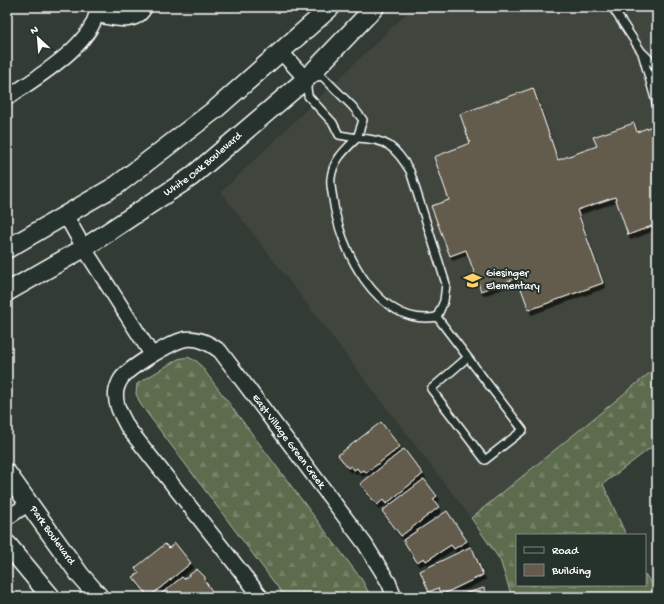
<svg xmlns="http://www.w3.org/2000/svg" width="664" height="604" viewBox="0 0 664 604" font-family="'Gochi Hand',sans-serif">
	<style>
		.built { fill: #41453c }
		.forest { fill: url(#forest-firs); stroke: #aeb6a6 }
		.building { fill: #645b4e; stroke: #fff; filter: url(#shadow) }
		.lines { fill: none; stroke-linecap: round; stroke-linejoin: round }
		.service-casing { stroke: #fff; stroke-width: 10 }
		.minor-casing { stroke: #fff; stroke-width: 17 }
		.tertiary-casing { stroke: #fff; stroke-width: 21 }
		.service { stroke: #26332d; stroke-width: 7 }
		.minor { stroke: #26332d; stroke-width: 14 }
		.tertiary { stroke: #26332d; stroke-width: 18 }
		.labels { text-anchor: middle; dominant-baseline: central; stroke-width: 4; stroke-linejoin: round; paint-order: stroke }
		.street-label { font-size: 11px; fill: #fff; stroke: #26332d }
		.poi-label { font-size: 11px; fill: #fff; stroke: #26332d; text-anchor: start }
	</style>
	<defs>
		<pattern id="forest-firs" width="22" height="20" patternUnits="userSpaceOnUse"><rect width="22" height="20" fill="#5d6c4e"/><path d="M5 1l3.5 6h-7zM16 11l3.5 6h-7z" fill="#758269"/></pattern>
		<filter id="shadow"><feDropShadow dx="2.5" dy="4.5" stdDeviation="0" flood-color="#0009"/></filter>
	</defs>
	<rect width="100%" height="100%" fill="#323b34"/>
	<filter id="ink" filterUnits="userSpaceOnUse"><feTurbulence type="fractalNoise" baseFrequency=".025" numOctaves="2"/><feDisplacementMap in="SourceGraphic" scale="8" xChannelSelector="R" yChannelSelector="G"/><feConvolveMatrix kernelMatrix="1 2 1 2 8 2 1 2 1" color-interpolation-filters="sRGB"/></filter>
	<g filter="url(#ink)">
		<!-- built -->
		<path class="built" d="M413,7H654L657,10V367L471,518L221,192Z"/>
		<!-- forest -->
		<path class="forest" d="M188,357L198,362L362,580L371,597H285L141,405L136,394L137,384L178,359Z
			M657,367V443L603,484L626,535H517V585H645V574L657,592V597H512L500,560L471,518Z"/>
		<!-- building -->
		<path class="building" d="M533,88L558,160L597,146L593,137L634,123L637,132L652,126L657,140V183H655L657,188V224L628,235L615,197L577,210L603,283L529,310L517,278L481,291L466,250L450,256L431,206L449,200L434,157L470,143L460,114Z
			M381,422L400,447L366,473L364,470L360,472L357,468L354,470L351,466L348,468L338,455Z
			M404,449L423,474L386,504L383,500L377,505L360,484Z
			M424,479L437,496L433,499L439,507L401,536L382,511Z
			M447,511L467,541L454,549L451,545L426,561L424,558L417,562L403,540Z
			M175,543L191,563L149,597L133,577L139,573L135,568L165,544L169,548Z
			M470,547L473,550L483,575L441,595L438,588L429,592L420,571Z
			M197,569L205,577V581L212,591L205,597H157L182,577L184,579Z
			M484,588L487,597H467L466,593Z"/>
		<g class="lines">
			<defs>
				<path id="service" d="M612,7L641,51L657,67
					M642,53L657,106
					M322,76L353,107L363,120L357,138L339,135L333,123L308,96L306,79Z
					M357,138C386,139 395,146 410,171L446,284L444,301L437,317C377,328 339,247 333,199C332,192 330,184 331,178C333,160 345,150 357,138Z
					M437,317L523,430L485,460L431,389L467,358"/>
				<g id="minor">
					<path d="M97,15C115,18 135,26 145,7"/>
					<path d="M281,52L306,79"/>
					<path d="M7,98C34,79 97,43 97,7"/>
					<path d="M66,216L84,248L152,355"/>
					<path d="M7,518L28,504"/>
					<path id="s1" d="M261,597L128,428C122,416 115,406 116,393C116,389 119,382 121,379C128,368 173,341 186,339C199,337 210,344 220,351L365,544L389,583L394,597"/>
				</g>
				<g id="tertiary">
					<path d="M7,249L117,185L217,108L331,7"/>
					<path id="s2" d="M7,292L84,248L191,177L306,79L375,7"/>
					<path id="s3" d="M7,473L80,575L99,597"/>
					<path d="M7,544L51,597"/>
				</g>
			</defs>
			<!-- service casing -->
			<use href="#service" class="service-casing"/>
			<!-- minor casing -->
			<use href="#minor" class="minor-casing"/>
			<!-- tertiary casing -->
			<use href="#tertiary" class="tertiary-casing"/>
			<!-- service -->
			<use href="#service" class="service"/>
			<!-- minor -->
			<use href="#minor" class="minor"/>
			<!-- tertiary -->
			<use href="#tertiary" class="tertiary"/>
		</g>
	</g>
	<!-- icons -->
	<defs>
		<symbol id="school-bare" viewBox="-9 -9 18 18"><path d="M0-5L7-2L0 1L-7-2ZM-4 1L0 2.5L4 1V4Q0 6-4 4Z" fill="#ffd166" stroke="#26332d" stroke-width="2.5" paint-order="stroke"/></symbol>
	</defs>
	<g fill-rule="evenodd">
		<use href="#school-bare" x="460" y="268" width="25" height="25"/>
	</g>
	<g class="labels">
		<!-- street labels -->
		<g class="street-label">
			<text stroke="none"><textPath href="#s2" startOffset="234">White Oak Boulevard</textPath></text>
			<text stroke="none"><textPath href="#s1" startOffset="495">East Village Green Creek</textPath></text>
			<text stroke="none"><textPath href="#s3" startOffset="77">Park Boulevard</textPath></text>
		</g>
		<!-- poi labels -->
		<g class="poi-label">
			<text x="486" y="274">Giesinger<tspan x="486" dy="13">Elementary</tspan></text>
		</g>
	</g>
	<!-- margin -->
	<rect width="664" height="604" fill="none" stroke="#26332d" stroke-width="24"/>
	<rect x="12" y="12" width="640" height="580" fill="none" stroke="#fff" stroke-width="1.5" filter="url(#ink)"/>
	<!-- legend -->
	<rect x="516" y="534" width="130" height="52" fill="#26332d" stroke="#7d8581"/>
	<rect x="524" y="547" width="20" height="6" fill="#26332d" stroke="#7d8581"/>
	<text x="552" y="554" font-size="12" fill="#ffffff">Road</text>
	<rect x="524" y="564" width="20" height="12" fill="#645b4e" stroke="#7d8581"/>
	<text x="552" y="574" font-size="12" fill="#ffffff">Building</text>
	<!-- north arrow -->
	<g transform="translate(38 38) rotate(334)" stroke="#26332d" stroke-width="3" paint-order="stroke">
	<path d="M0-3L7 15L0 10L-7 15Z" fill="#ffffff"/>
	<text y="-6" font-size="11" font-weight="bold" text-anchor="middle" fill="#ffffff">N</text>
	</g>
</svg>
